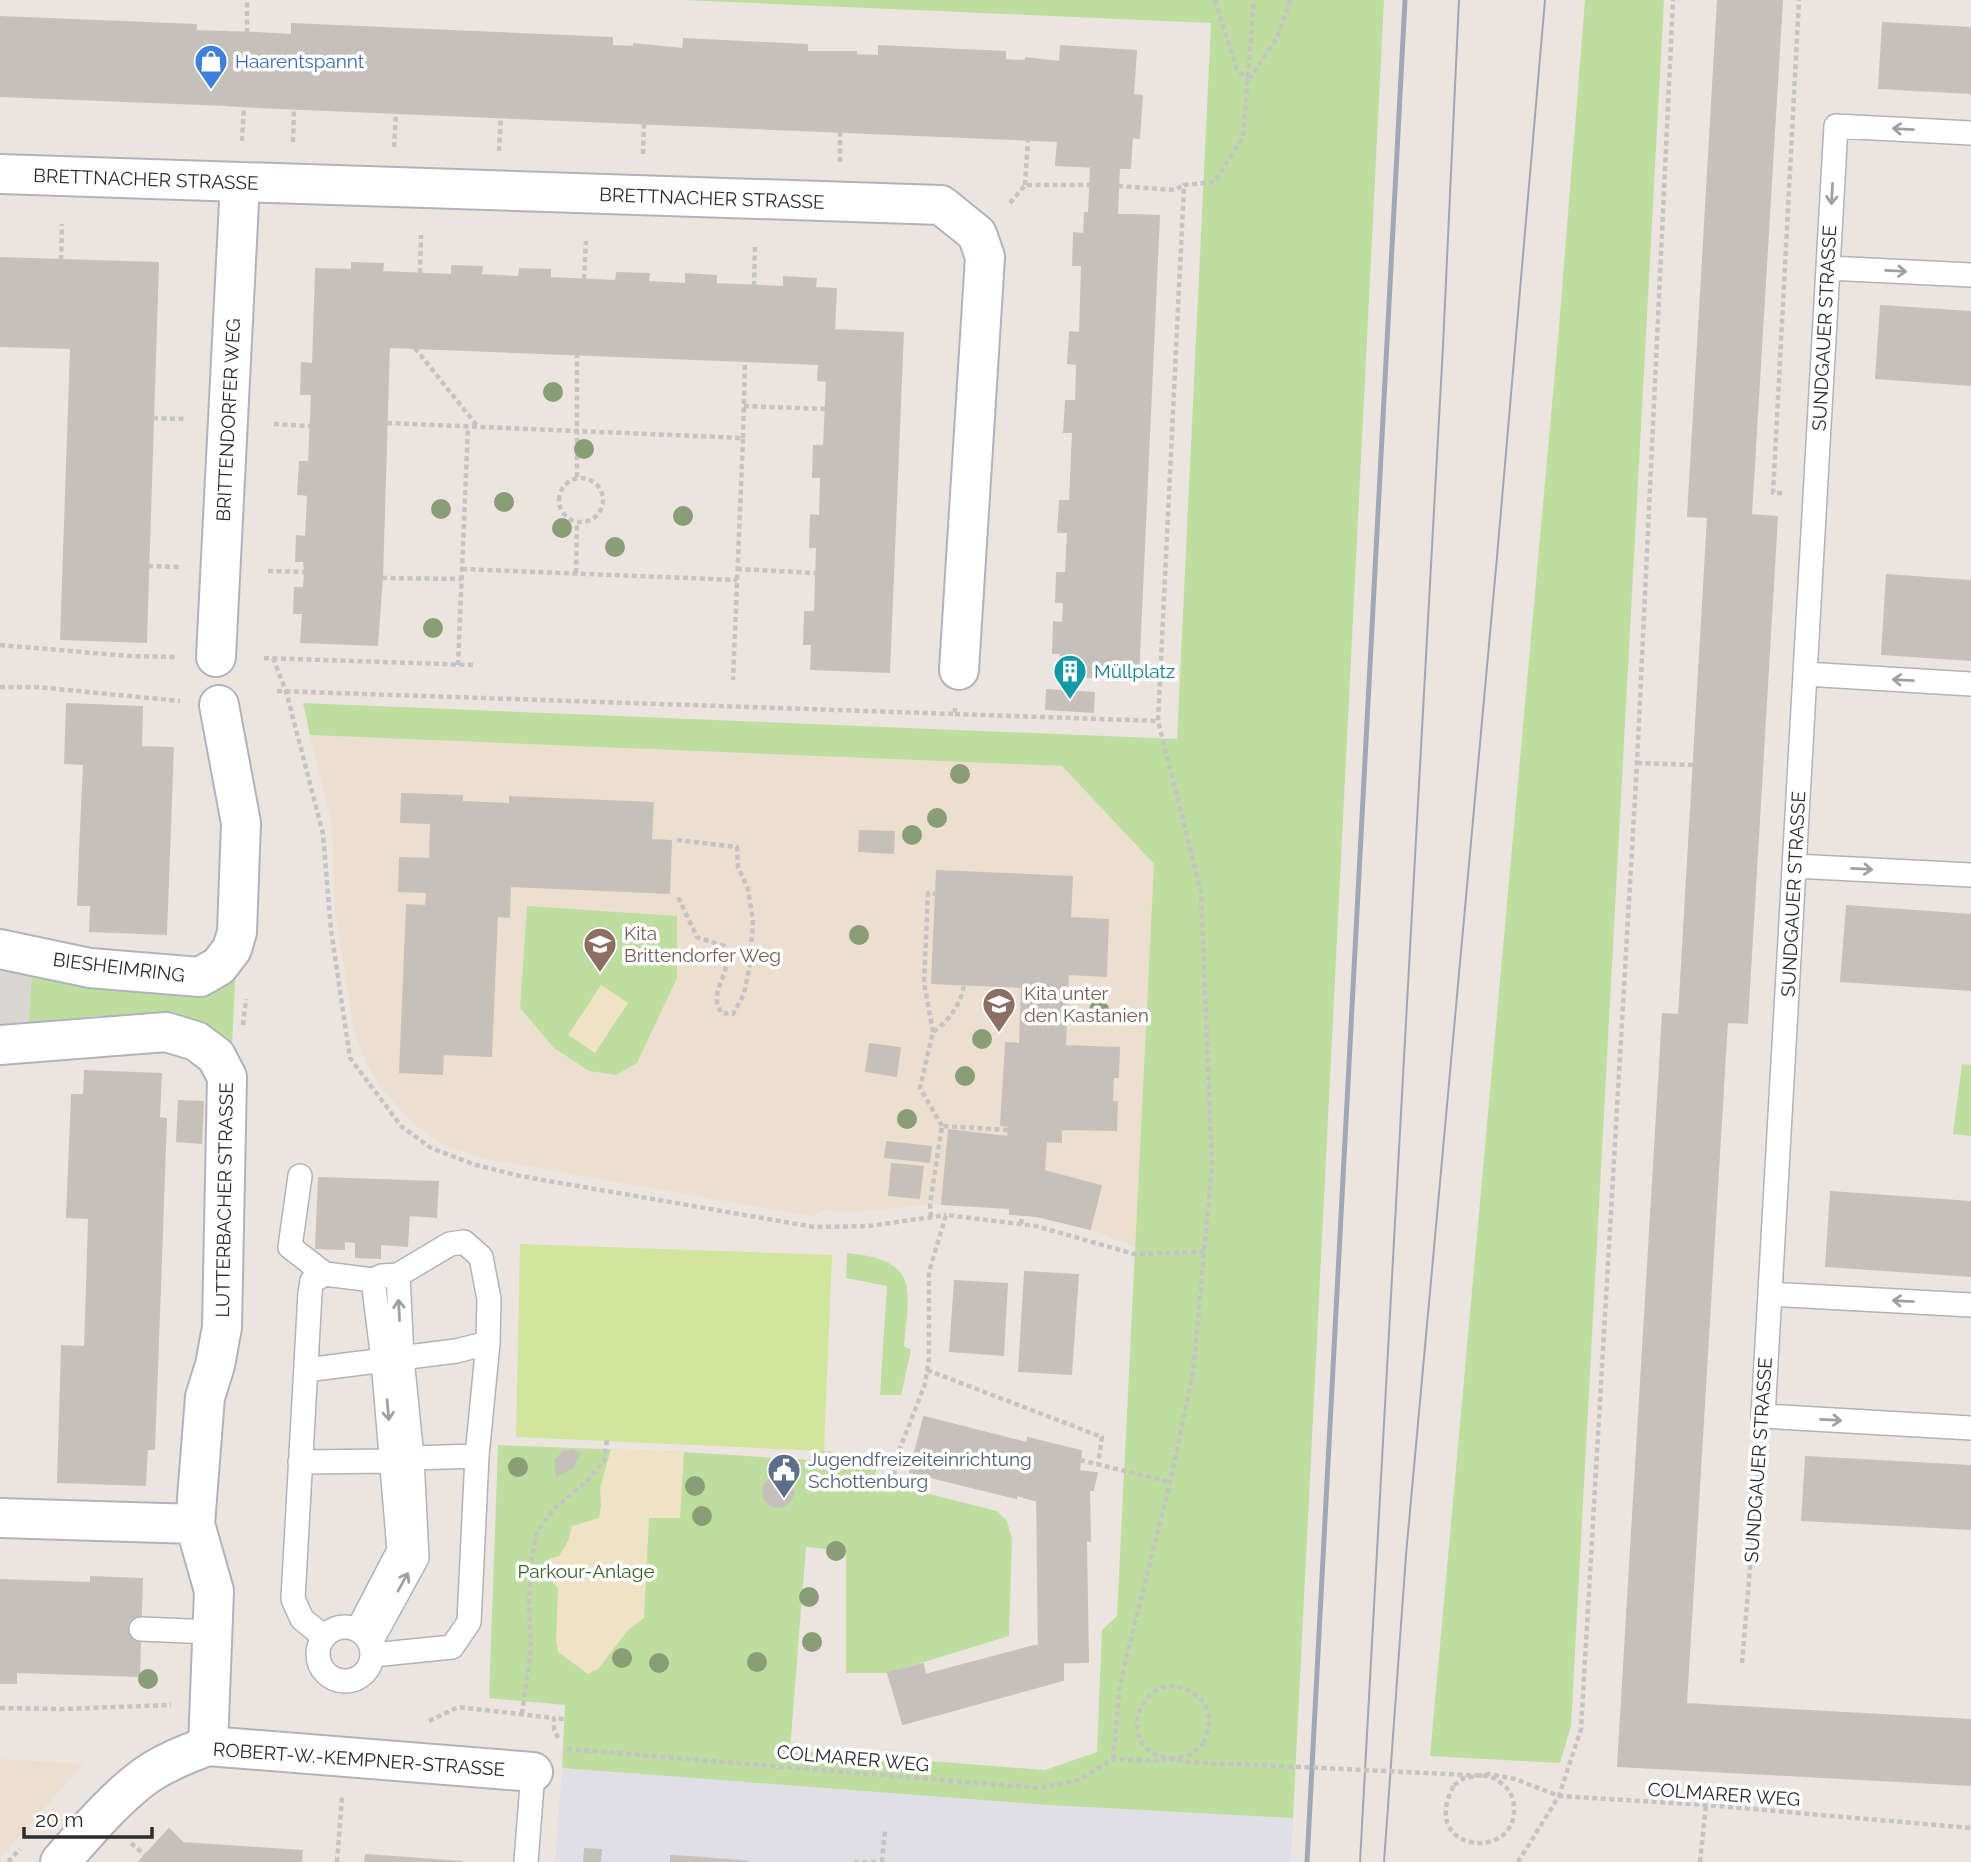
<svg xmlns="http://www.w3.org/2000/svg" width="1971" height="1862" viewBox="0 0 1971 1862" font-family="Raleway,sans-serif">
	<style>
		.industrial { fill: #e0dfe5 }
		.education { fill: #ecdfd0 }
		.green { fill: #bedea0 }
		.sand { fill: #efe2c5 }
		.pitch { fill: #d1e59d }
		.plaza { fill: #d9d5d2 }
		.building { fill: #c5c0ba; stroke: #c8c0b9; stroke-width: 2 }
		.lines { fill: none; stroke-linecap: round; stroke-linejoin: round }
		.lane-casing { stroke: #b0b3bb; stroke-width: 26 }
		.street-casing { stroke: #b0b3bb; stroke-width: 42 }
		.path { stroke: #c4c4c4; stroke-width: 4.5; stroke-dasharray: 5 3.5; stroke-linecap: butt }
		.lane { stroke: #fff; stroke-width: 23 }
		.street { stroke: #fff; stroke-width: 38 }
		.tram { stroke: #a2a7b4; stroke-width: 2 }
		.rail { stroke: #a2a7b4; stroke-width: 5 }
		.path-bridge { stroke: #c4c4c4; stroke-width: 4.5; stroke-dasharray: 5 3.5; stroke-linecap: butt }
		.tree { fill: #899e76 }
		.oneway { stroke: #a0a0a0 }
		.labels { text-anchor: middle; dominant-baseline: central; stroke-width: 7; stroke-linejoin: round; paint-order: stroke }
		.shop-label { font-size: 19px; fill: #366cbe; stroke: #fff; text-anchor: start }
		.street-label { font-size: 19px; fill: #2c2c2c; stroke: #fff }
		.culture-label { font-size: 19px; fill: #0d838f; stroke: #fff; text-anchor: start }
		.education-label { font-size: 19px; fill: #785e54; stroke: #fff; text-anchor: start }
		.service-label { font-size: 19px; fill: #4e5e75; stroke: #fff; text-anchor: start }
		.park-label { font-size: 19px; fill: #386420; stroke: #fff }
	</style>
	<rect width="100%" height="100%" fill="#ece5df"/>
	<!-- industrial -->
	<path class="industrial" d="M562,1768L1048,1805L1293,1818L1291,1862H555Z"/>
	<!-- education -->
	<path class="education" d="M310,735L1062,766L1154,864L1135,1247L1090,1229L1037,1216L1010,1214V1208L930,1204L849,1213L826,1210L810,1216L487,1159L448,1147L413,1124L380,1087L366,1062L355,1035L335,913L332,826Z
		M0,1759L84,1764L0,1858Z"/>
	<!-- green -->
	<path class="green" d="M683,0H1384L1293,1818L1048,1805L562,1768L565,1705L489,1698L498,1445L684,1452L811,1460V1450C834,1452 859,1453 877,1467L874,1480L997,1511L1007,1521L1012,1539L1009,1636L888,1673H846V1551L806,1547L790,1750L1045,1770L1097,1752L1102,1630L1117,1616L1154,864L1062,766L310,735L303,703L1177,739L1211,23Z
		M1585,0H1664L1571,1726L1560,1763L1430,1756L1559,327Z
		M527,906L677,916V978L637,1063L616,1075L589,1071L554,1048L520,1008Z
		M236,964L232,1047L192,1022L96,1016L28,1025L32,973Z
		M1962,1064L1971,1065V1136L1953,1134Z
		M847,1253C920,1260 909,1288 904,1346L911,1350L901,1395H880L887,1286L846,1278Z"/>
	<!-- sand -->
	<path class="sand" d="M601,985L628,1003L595,1053L568,1035Z
		M611,1449L684,1452L680,1518H649L644,1618L629,1629L598,1669L588,1674L558,1652L556,1640L558,1588L542,1572L549,1559L559,1556L568,1541L572,1526L599,1518L601,1504L600,1488Z"/>
	<!-- pitch -->
	<path class="pitch" d="M520,1244L832,1255L824,1451L516,1437Z"/>
	<!-- plaza -->
	<path class="plaza" d="M0,968L32,973L28,1025L0,1027Z"/>
	<!-- building -->
	<path class="building" d="M1718,0H1782L1751,515L1777,517L1747,1023L1727,1022L1686,1704L1971,1720V1785L1618,1766L1663,1014L1679,1015L1708,517L1688,516Z
		M0,17L196,25V31L228,32L225,105L0,96Z
		M1883,23L1971,28V93L1879,88Z
		M292,24L612,38V46L634,47V44L683,49L684,39L807,45V52H856V55L879,56V46L1005,52V60L1025,61L1026,58L1060,62L1061,46L1136,51L1133,95L1142,96L1139,138L1132,137L1130,168H1119L1056,165L1058,141L257,107L259,33L292,35Z
		M228,32L259,33L257,107L225,105Z
		M1091,166L1119,168L1117,214L1089,213Z
		M1085,213L1159,216L1138,679L1060,676L1061,653H1053L1054,622L1063,623L1064,602H1056L1057,573H1066L1068,532H1058L1060,501H1070L1073,432H1064L1066,401H1076L1077,364L1068,363L1070,332L1080,333L1082,265H1073L1074,233L1084,234Z
		M0,258L158,263L146,642L61,639L71,348L0,346Z
		M352,263L383,264L382,272L452,275V266L482,267L481,275L519,277L520,269L550,270V278L616,281L617,273L649,274L648,282L686,284V274L716,276V284L784,287V277L816,279L815,288L836,289L834,330L903,333L889,672L811,669L812,644H804L805,612H815L817,547H810L811,515L820,516L821,477H813L814,446H824L827,381L818,380L819,364L389,347L382,578L377,645L301,642L303,613H294L295,588H304L305,572L304,561H296L297,536L306,537L308,495L298,494L300,462H309L312,394H301L302,363L313,364L316,269L352,270Z
		M1881,306L1971,312V385L1876,378Z
		M1887,575L1971,581V660L1882,654Z
		M1047,690L1094,693L1093,712L1046,709Z
		M67,704L142,707L141,747L173,748L169,854L80,851L84,764L65,763Z
		M402,794L462,796V802L510,804V797L653,803L651,840L671,841L669,893L510,886L509,917L497,916L491,1056L443,1054L442,1074L400,1072L407,905L426,906L427,892L399,891L400,858L430,859L431,823L401,822Z
		M860,831L894,832L893,853L859,851Z
		M80,851L169,854L166,934L90,931L91,905H78Z
		M937,871L1072,877L1070,918L1108,920L1106,976L1068,974L1065,1046L1119,1048L1118,1077H1113L1112,1102H1117L1116,1130L1061,1129V1142L1046,1141L1044,1171L1101,1186L1090,1229L1037,1216L1010,1214V1208L942,1204L949,1130L1008,1137L1009,1126L1001,1125L1006,1043L1020,1044L1022,987L932,983Z
		M1847,906L1971,915V990L1841,981Z
		M870,1044L900,1048L896,1076L866,1071Z
		M85,1071L161,1074L159,1118L166,1119L160,1288L87,1286L89,1218L67,1217L72,1095H84Z
		M179,1101L203,1102L201,1143L177,1141Z
		M887,1142L931,1147L929,1162L885,1157Z
		M892,1164L923,1167L919,1198L889,1195Z
		M319,1178L438,1182L436,1217L409,1215L407,1246L380,1244V1258L356,1257V1242L344,1241V1249L316,1248Z
		M1831,1192L1971,1202V1276L1826,1266Z
		M1025,1272L1078,1275L1071,1374L1019,1371Z
		M955,1281L1007,1284L1003,1355L950,1351Z
		M87,1286L160,1288L154,1449H147L145,1485L58,1482L62,1346L85,1347Z
		M924,1417L1027,1443L1028,1438L1081,1451L1079,1471L1097,1473L1093,1490H1089V1488L1037,1489V1501L1017,1495L1016,1498L910,1472Z
		M572,1450L580,1454L572,1468L557,1476L555,1461L563,1452Z
		M1806,1457L1971,1466V1529L1802,1520Z
		M763 1492a15 15 0 1 1 30 0a15 15 0 1 1-30 0Z
		M1089,1488L1090,1541L1086,1540L1088,1662L1039,1663L1037,1489Z
		M91,1577L142,1579L139,1676L16,1672V1683H0V1580L91,1583Z
		M1038,1645L1039,1663L1063,1662V1680L903,1724L888,1673L923,1664L925,1675Z
		M169,1829L183,1843L182,1862H139Z
		M183,1843L302,1851L301,1862H182Z
		M585,1849L601,1850L600,1862H584Z
		M366,1855L463,1862H365Z
		M671,1856L704,1858L703,1862H671Z
		M704,1858L750,1862H703Z"/>
	<g class="lines">
		<defs>
			<path id="lane" d="M1971,133L1836,126L1763,1416L1971,1428
				M1828,268L1971,275
				M1805,674L1971,684
				M1794,866L1971,875
				M300,1176L290,1247L325,1274L373,1280
				M1770,1294L1971,1305
				M306,1370L456,1351L488,1343
				M300,1462L392,1461L412,1458L477,1456
				M318 1654a27 27 0 1 1 54 0a27 27 0 1 1-54 0Z
				M141,1629L212,1632
				M358,1629L399,1550L383,1360L373,1280L382,1276L398,1275L402,1358L412,1458L417,1558L371,1642
				M323,1636L302,1619L293,1599L310,1293L312,1281L325,1274
				M373,1655L452,1647L469,1622L477,1456L488,1343L489,1299L481,1257L464,1242L450,1244L398,1275
				M526,1862L533,1772"/>
			<path id="street" d="M0,174L941,205L977,234L985,257L959,670
				M216,657L240,182
				M0,949L90,968L200,977L219,966L232,949L237,932L241,823L219,705
				M0,1045L166,1032L196,1041L216,1056L227,1077L222,1327L215,1365L205,1397L195,1524L214,1591L208,1746
				M0,1518L195,1524
				M60,1862C86,1833 113,1800 144,1777C163,1763 186,1754 208,1746L533,1772"/>
		</defs>
		<!-- lane casing -->
		<use href="#lane" class="lane-casing"/>
		<!-- street casing -->
		<use href="#street" class="street-casing"/>
		<!-- path -->
		<path class="path" d="M1215,0L1237,69L1247,79
			M247,33V0
			M1249,79L1277,38L1290,0
			M242,141L244,106
			M293,142L294,108
			M394,147L396,113
			M499,151L501,117
			M643,154L644,123
			M840,162V132
			M1025,185L1028,140
			M1118,186L1175,190L1183,185
			M1010,203L1025,185H1090
			M61,260L62,224
			M420,273L421,235
			M584,279L586,241
			M754,286L755,246
			M415,348L478,427
			M744,406L825,409
			M153,418L187,419
			M387,423L743,438L733,680
			M274,424L310,426
			M743,438L745,361
			M577,477V355
			M559 500a22 22 0 1 1 44 0a22 22 0 1 1-44 0Z
			M1782,493H1773L1799,0
			M148,566L179,567
			M462,569L737,580
			M737,569L816,573
			M268,571L305,572
			M576,573L577,522
			M382,578L461,579
			M0,645L129,656L175,657
			M264,658L473,665
			M273,658L286,691L323,834L331,930L350,1058L401,1126L431,1148L476,1165L520,1176L814,1227L869,1226L946,1215
			M458,665L468,427
			M0,687H37L180,701
			M277,691L955,714V708
			M955,714L1158,721
			M1637,763L1694,765
			M677,840L737,847L738,867L748,889L753,921L750,964L744,994L733,1014L721,1013C720,1009 717,1006 717,1002C715,983 734,968 724,946L697,937L678,897
			M243,1025L246,999
			M933,1032L924,983L928,893L936,894
			M942,1126L920,1088L933,1032C949,1021 961,1004 964,985
			M931,1217L930,1204L942,1126L1009,1130
			M1021,1224L1022,1215
			M927,1370L1102,1437L1098,1464
			M1080,1460L1170,1482
			M892,1484L899,1451L925,1384L929,1358V1272L946,1215L1036,1226L1134,1254L1204,1252
			M1742,1663L1760,1449
			M0,1708L63,1709L171,1705
			M522,1714L531,1649L529,1603L532,1558L537,1531L554,1509L587,1481L604,1461L607,1440
			M429,1721L458,1707L554,1718
			M558,1738L554,1729V1718L564,1719
			M567,1749L1039,1788L1079,1780L1113,1759L1157,1761L1190,1755L1204,1743
			M1113,1759L1120,1684L1170,1482L1193,1373L1212,1166L1201,892L1158,721L1184,185L1214,182L1243,137L1254,0
			M1454,1785L1464,1778L1489,1774L1515,1779L1559,1796L1706,1805L1971,1828
			M131,1843L145,1855
			M8,1862L20,1849
			M337,1862L342,1797
			M854,1862H879
			M882,1862L885,1829
			M1518,1862L1559,1796L1581,1729L1637,763L1673,0
			M1700,1862L1706,1805"/>
		<!-- lane -->
		<use href="#lane" class="lane"/>
		<!-- street -->
		<use href="#street" class="street"/>
		<!-- tram -->
		<path class="tram" d="M1360,1862L1443,346L1459,0
			M1384,1862L1406,1555L1497,557L1545,0"/>
		<!-- rail -->
		<path class="rail" d="M1307,1862L1405,0"/>
		<!-- path-bridge -->
		<path class="path-bridge" d="M1204,1743C1210,1726 1213,1707 1196,1695C1149,1661 1113,1736 1157,1755C1175,1763 1217,1764 1237,1764C1321,1768 1405,1772 1489,1776C1503,1782 1514,1792 1514,1808C1517,1862 1417,1853 1454,1785"/>
	</g>
	<!-- trees -->
	<g class="tree">
		<circle cx="553" cy="392" r="10"/>
		<circle cx="584" cy="449" r="10"/>
		<circle cx="504" cy="502" r="10"/>
		<circle cx="441" cy="509" r="10"/>
		<circle cx="683" cy="516" r="10"/>
		<circle cx="562" cy="528" r="10"/>
		<circle cx="615" cy="547" r="10"/>
		<circle cx="433" cy="628" r="10"/>
		<circle cx="960" cy="774" r="10"/>
		<circle cx="937" cy="818" r="10"/>
		<circle cx="912" cy="835" r="10"/>
		<circle cx="859" cy="935" r="10"/>
		<circle cx="1099" cy="1010" r="10"/>
		<circle cx="982" cy="1039" r="10"/>
		<circle cx="965" cy="1076" r="10"/>
		<circle cx="907" cy="1119" r="10"/>
		<circle cx="518" cy="1467" r="10"/>
		<circle cx="695" cy="1486" r="10"/>
		<circle cx="702" cy="1516" r="10"/>
		<circle cx="836" cy="1551" r="10"/>
		<circle cx="809" cy="1597" r="10"/>
		<circle cx="812" cy="1642" r="10"/>
		<circle cx="622" cy="1658" r="10"/>
		<circle cx="757" cy="1662" r="10"/>
		<circle cx="659" cy="1663" r="10"/>
		<circle cx="148" cy="1679" r="10"/>
	</g>
	<!-- one-way arrows -->
	<defs><path id="oneway-shaft" d="M-6 0H5M1.5-3L5.5 0L1.5 3" fill="none" stroke-width="1.6" stroke-linecap="round" stroke-linejoin="round" transform="scale(1.75)"/></defs>
	<g class="oneway">
		<use href="#oneway-shaft" transform="translate(1903 129) rotate(-177)"/>
		<use href="#oneway-shaft" transform="translate(1832 194) rotate(93)"/>
		<use href="#oneway-shaft" transform="translate(1896 271) rotate(3)"/>
		<use href="#oneway-shaft" transform="translate(1903 680) rotate(-177)"/>
		<use href="#oneway-shaft" transform="translate(1862 869) rotate(3)"/>
		<use href="#oneway-shaft" transform="translate(1903 1301) rotate(-177)"/>
		<use href="#oneway-shaft" transform="translate(399 1310) rotate(-93)"/>
		<use href="#oneway-shaft" transform="translate(388 1410) rotate(85)"/>
		<use href="#oneway-shaft" transform="translate(1831 1420) rotate(3)"/>
		<use href="#oneway-shaft" transform="translate(403 1582) rotate(-61)"/>
	</g>
	<!-- icons -->
	<defs>
		<symbol id="shop-pin" viewBox="-11 -11 22 30"><path d="M0 17L-7.5 6A9.5 9.5 0 1 1 7.5 6Z" fill="#3f7fe0" stroke="#fff"/><path d="M-5-2.5h2.3a2.7 3.5 0 0 1 5.4 0H5L5.5 6h-11ZM-1.5-2.5h3a1.5 2.3 0 0 0-3 0Z" fill="#fff"/></symbol>
		<symbol id="building-pin" viewBox="-11 -11 22 30"><path d="M0 17L-7.5 6A9.5 9.5 0 1 1 7.5 6Z" fill="#0f9aa8" stroke="#fff"/><path d="M-4-6H4V6H1V3H-1V6H-4ZM-2.5-4.3h1.7v1.8h-1.7ZM.8-4.3h1.7v1.8H.8ZM-2.5-1h1.7V.8h-1.7ZM.8-1h1.7V.8H.8Z" fill="#fff"/></symbol>
		<symbol id="school-pin" viewBox="-11 -11 22 30"><path d="M0 17L-7.5 6A9.5 9.5 0 1 1 7.5 6Z" fill="#8d6e63" stroke="#fff"/><path d="M0-5L7-2L0 1L-7-2ZM-4 1L0 2.5L4 1V4Q0 6-4 4Z" fill="#fff"/></symbol>
		<symbol id="civic-pin" viewBox="-11 -11 22 30"><path d="M0 17L-7.5 6A9.5 9.5 0 1 1 7.5 6Z" fill="#5c6f8a" stroke="#fff"/><path d="M-.6-6.5H3V-4.5H.6V-3L4-1V1h2V6H-6V1h2V-1L-.6-3ZM-1.2 2.5V6h2.4V2.5Z" fill="#fff"/></symbol>
	</defs>
	<g fill-rule="evenodd">
		<use href="#shop-pin" x="192" y="42" width="38" height="52"/>
		<use href="#building-pin" x="1051" y="652" width="38" height="52"/>
		<use href="#school-pin" x="581" y="925" width="38" height="52"/>
		<use href="#school-pin" x="980" y="985" width="38" height="52"/>
		<use href="#civic-pin" x="765" y="1451" width="38" height="52"/>
	</g>
	<g class="labels">
		<!-- shop labels -->
		<g class="shop-label">
			<text x="235" y="61">Haarentspannt</text>
		</g>
		<!-- street labels -->
		<g class="street-label">
			<text transform="translate(146 179) rotate(2)">BRETTNACHER STRASSE</text>
			<text transform="translate(712 198) rotate(2)">BRETTNACHER STRASSE</text>
			<text transform="translate(1824 328) rotate(-87)">SUNDGAUER STRASSE</text>
			<text transform="translate(228 420) rotate(-87)">BRITTENDORFER WEG</text>
			<text transform="translate(1793 894) rotate(-87)">SUNDGAUER STRASSE</text>
			<text transform="translate(119 967) rotate(7)">BIESHEIMRING</text>
			<text transform="translate(224 1200) rotate(-89)">LUTTERBACHER STRASSE</text>
			<text transform="translate(1758 1460) rotate(-86)">SUNDGAUER STRASSE</text>
			<text transform="translate(853 1758) rotate(5)">COLMARER WEG</text>
			<text transform="translate(359 1759) rotate(4)">ROBERT-W.-KEMPNER-STRASSE</text>
			<text transform="translate(1724 1794) rotate(4)">COLMARER WEG</text>
		</g>
		<!-- culture labels -->
		<g class="culture-label">
			<text x="1094" y="671">Müllplatz</text>
		</g>
		<!-- education labels -->
		<g class="education-label">
			<text x="624" y="933">Kita<tspan x="624" dy="22">Brittendorfer Weg</tspan></text>
			<text x="1024" y="993">Kita unter<tspan x="1024" dy="22">den Kastanien</tspan></text>
		</g>
		<!-- service labels -->
		<g class="service-label">
			<text x="808" y="1459">Jugendfreizeiteinrichtung<tspan x="808" dy="22">Schottenburg</tspan></text>
		</g>
		<!-- park labels -->
		<g class="park-label">
			<text x="586" y="1571">Parkour-Anlage</text>
		</g>
	</g>
	<!-- scale -->
	<path d="M24 1827v10h128v-10" fill="none" stroke="#2c2c2c" stroke-width="3.5"/>
	<text x="35" y="1827" font-size="21" fill="#2c2c2c" stroke="#ffffff" stroke-width="5" paint-order="stroke">20 m</text>
</svg>
